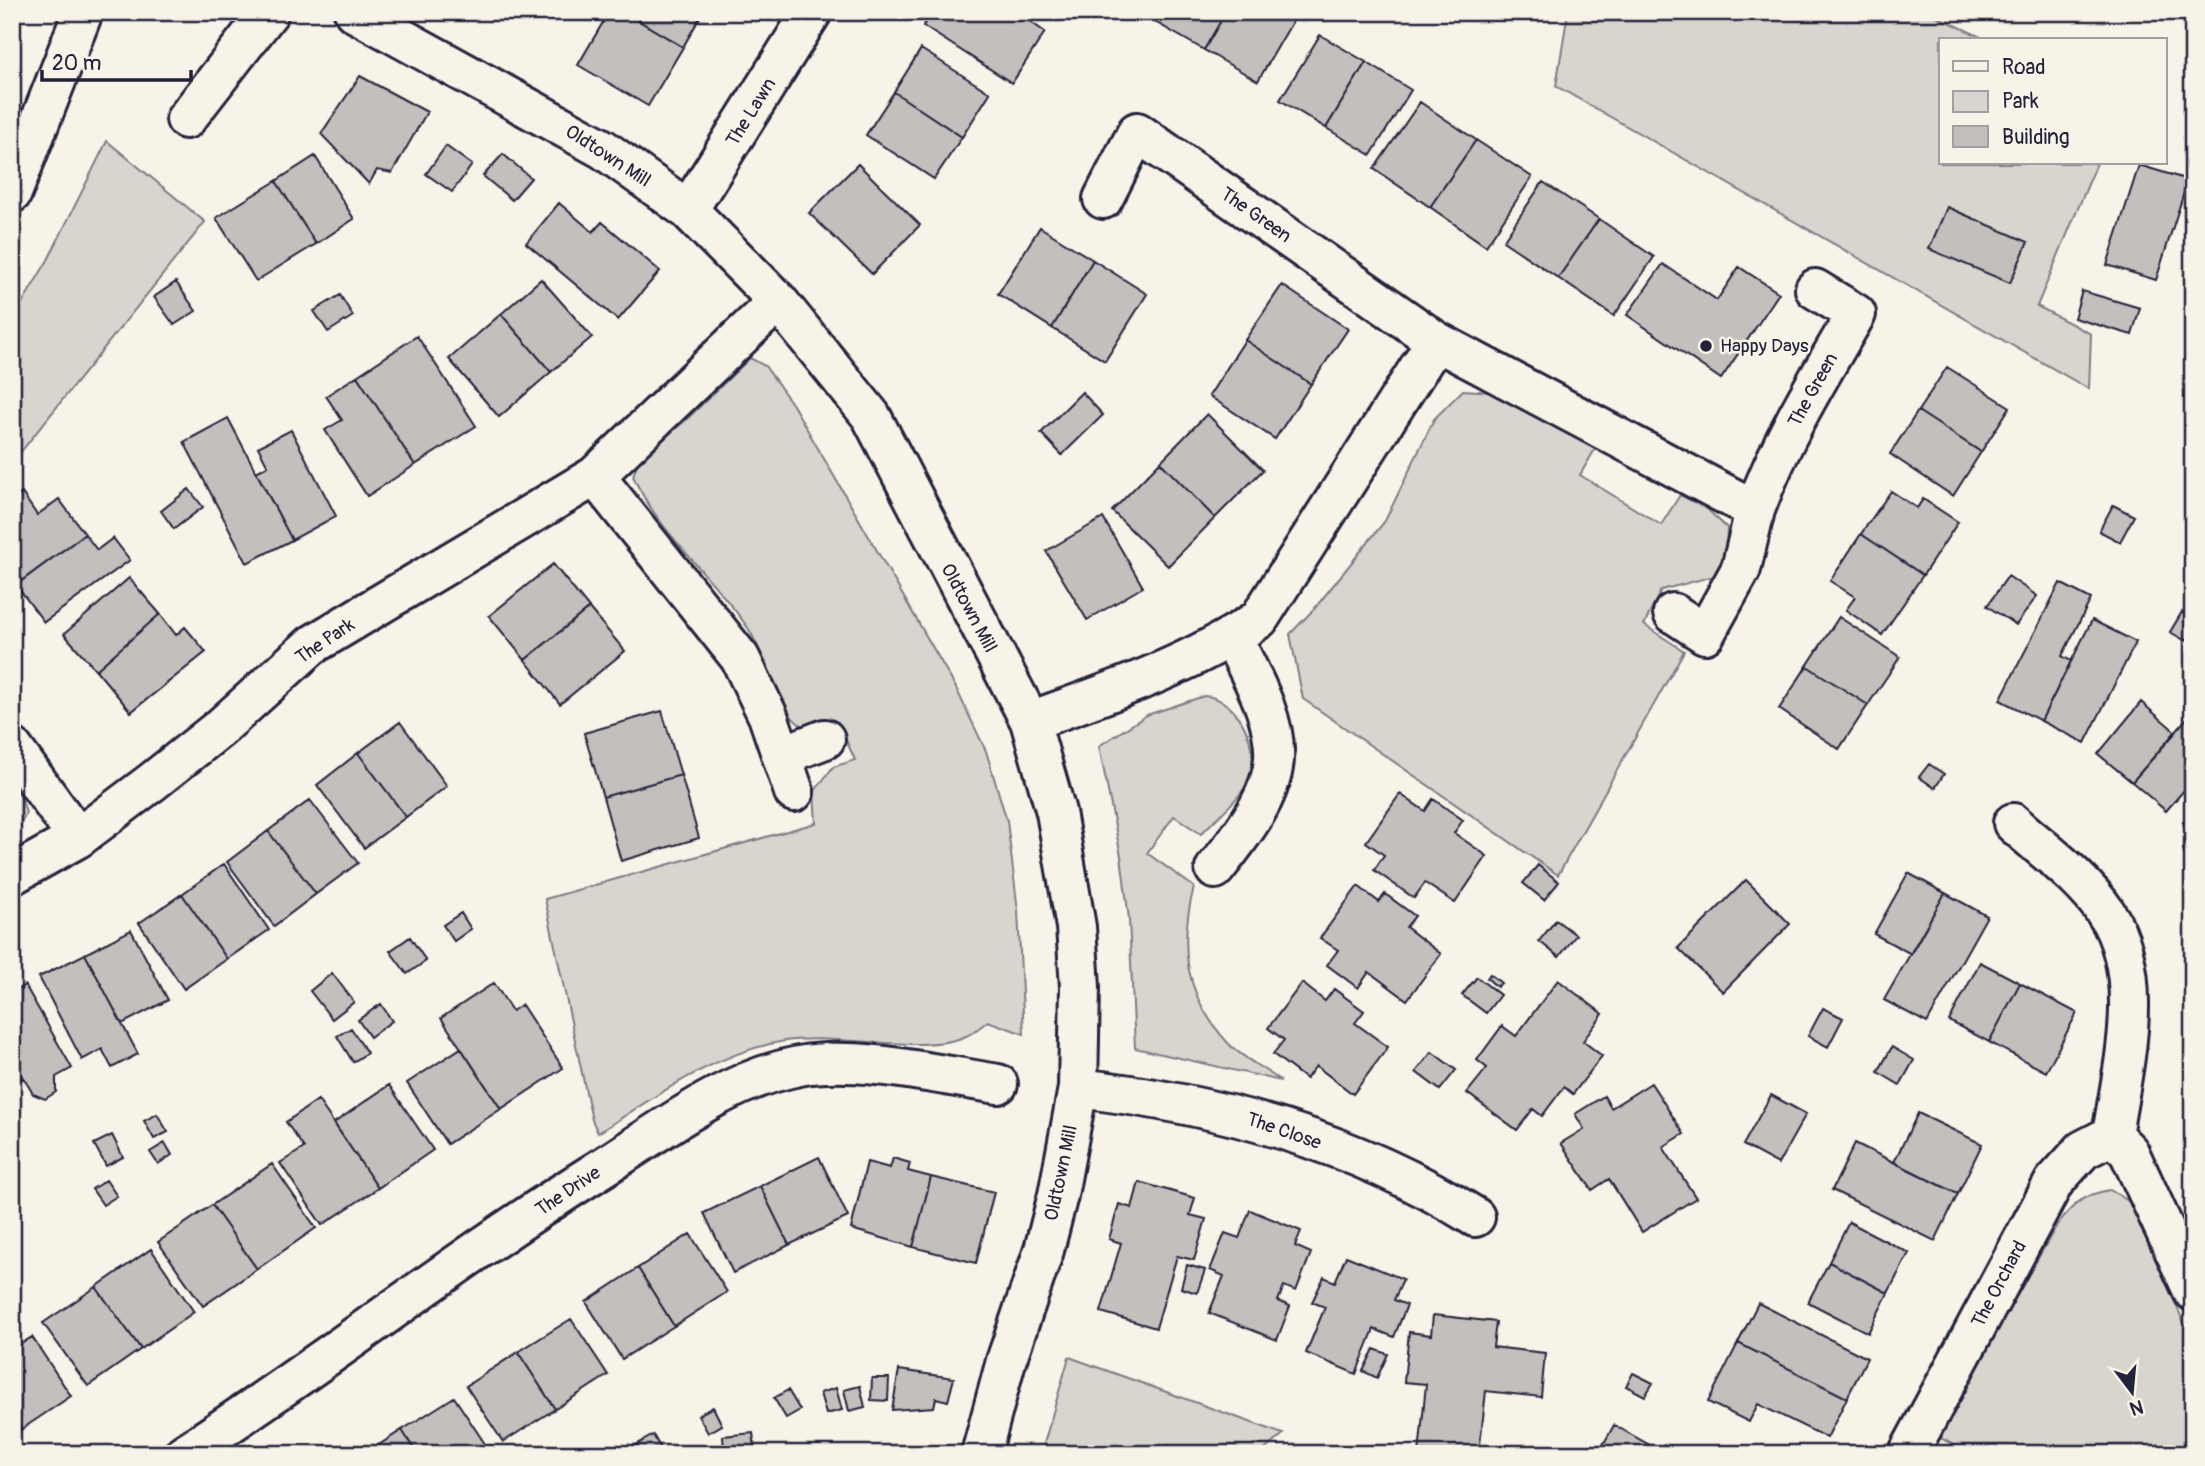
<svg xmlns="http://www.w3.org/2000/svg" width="2205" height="1466" viewBox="0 0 2205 1466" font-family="Pangolin,sans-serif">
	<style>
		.green { fill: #d8d5cf; stroke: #7d7c85; stroke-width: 2 }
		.building { fill: #c2bfbd; stroke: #22223b; stroke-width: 2 }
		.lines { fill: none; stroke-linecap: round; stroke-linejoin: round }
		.minor-casing { stroke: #22223b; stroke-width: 44 }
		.tertiary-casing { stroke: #22223b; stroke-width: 44 }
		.minor { stroke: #f7f3e8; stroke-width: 38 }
		.tertiary { stroke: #f7f3e8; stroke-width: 38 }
		.poi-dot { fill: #22223b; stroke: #f7f3e8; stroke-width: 2.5 }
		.labels { text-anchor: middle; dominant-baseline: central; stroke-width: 5; stroke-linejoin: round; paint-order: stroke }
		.street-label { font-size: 19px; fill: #22223b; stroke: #f7f3e8 }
		.poi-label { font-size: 19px; fill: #22223b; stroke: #f7f3e8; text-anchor: start }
	</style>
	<rect width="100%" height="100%" fill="#f7f3e8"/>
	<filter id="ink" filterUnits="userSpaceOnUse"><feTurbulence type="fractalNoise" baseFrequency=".0143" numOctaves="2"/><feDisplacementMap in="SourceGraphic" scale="14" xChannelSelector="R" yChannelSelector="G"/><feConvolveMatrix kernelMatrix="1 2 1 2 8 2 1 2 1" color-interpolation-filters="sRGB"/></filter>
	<g filter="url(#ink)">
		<!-- green -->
		<path class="green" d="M1568,12H1928L1987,40H1941V163H2097L2037,306L2091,334L2089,389L1556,86Z
			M107,141L205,222L12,463V320L48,260Z
			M750,358L765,366L793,405L955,686L986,751L1007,821L1018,911L1024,1034L988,1021C981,1026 974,1033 966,1036C927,1055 834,1033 785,1041C716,1052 656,1096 598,1133L592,1120L545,899L816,823L814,792L833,767L855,760L838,722C825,725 810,732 798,723C774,703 765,654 748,628C712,575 659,534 633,476L639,458L685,421Z
			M1463,390L1508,393L1598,444L1580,475L1661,525L1680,495L1706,508L1727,528L1726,552L1714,576L1661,590L1644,625L1684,651L1558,875L1303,699L1290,634L1315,608L1385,521L1434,419Z
			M1204,696C1240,697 1265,755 1246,786C1235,803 1215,819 1201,834L1174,816L1147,853L1194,887C1178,947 1185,996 1228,1043C1242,1058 1265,1069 1281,1081L1135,1048L1129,919L1121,856L1099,746L1147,715Z
			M12,781L18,788L26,813L12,842Z
			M2110,1190L2130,1202L2193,1343V1454H1970L1937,1436L2057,1225C2073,1204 2084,1194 2110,1190Z
			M1069,1357L1283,1434L1260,1454H1041Z"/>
		<!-- building -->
		<path class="building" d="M609,12H624L683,47L648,106L578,65Z
			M624,12H703L683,47Z
			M932,12H1028L1025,18L1045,32L1012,83L923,26Z
			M1153,12H1226L1204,50L1150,19Z
			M1226,12H1298L1258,81L1204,50Z
			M1320,35L1366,62L1326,128L1280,100Z
			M921,49L990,93L962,137L894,92Z
			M1366,62L1411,90L1371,155L1326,128Z
			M360,76L427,112L392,173L377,170L369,184L321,134Z
			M894,92L962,137L934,179L866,135Z
			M1420,102L1476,140L1430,207L1374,169Z
			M1476,140L1532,177L1486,246L1430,207Z
			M446,146L472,165L452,192L426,174Z
			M503,154L531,178L512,200L483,176Z
			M315,156L354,219L316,244L276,181Z
			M858,164L920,225L872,274L809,213Z
			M2139,165L2188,180L2156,280L2107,265Z
			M276,181L316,244L256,281L216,218Z
			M1543,182L1599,219L1558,278L1503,241Z
			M559,203L593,232L602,222L660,271L618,320L526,243Z
			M1947,207L2028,242L2010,283L1929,249Z
			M1599,219L1654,257L1614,316L1558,278Z
			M1040,227L1093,260L1052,328L998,294Z
			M1093,260L1147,294L1105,361L1052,328Z
			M1663,264L1717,300L1739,267L1779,293L1721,379L1627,315Z
			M541,279L592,337L551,372L501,314Z
			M176,282L196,311L174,325L154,297Z
			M1282,285L1348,329L1311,384L1245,340Z
			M2082,291L2140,308L2132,335L2074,318Z
			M340,295L353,316L328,332L314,311Z
			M501,314L551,372L499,417L449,359Z
			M417,336L476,426L415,465L357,376Z
			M1245,340L1311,384L1275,439L1209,396Z
			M1947,367L2010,407L1981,452L1918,411Z
			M357,376L415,465L367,496L325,430L342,420L326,396Z
			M1082,392L1103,415L1062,455L1041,433Z
			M1918,411L1981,452L1953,496L1890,454Z
			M1207,414L1263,470L1215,518L1160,462Z
			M228,418L292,540L247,563L184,442Z
			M291,430L336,516L292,540L256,472L268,466L258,447Z
			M1160,462L1215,518L1168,566L1112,511Z
			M189,489L203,507L174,529L161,511Z
			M1891,491L1917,508L1923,499L1958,522L1923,575L1861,534Z
			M22,493L37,515L59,499L85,534L16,585L12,580V500Z
			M2113,505L2134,516L2120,542L2099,531Z
			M1103,518L1143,587L1087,620L1046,551Z
			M85,534L97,550L113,538L130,560L44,622L16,585Z
			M1861,534L1923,575L1882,635L1846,610L1855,597L1830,581Z
			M553,564L589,608L525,660L489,616Z
			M2008,576L2037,596L2016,625L1987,606Z
			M129,578L160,614L96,670L64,634Z
			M2060,583L2091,599L2062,656L2071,661L2041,721L2000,700Z
			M589,608L625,651L560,704L525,660Z
			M2182,612L2193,619V631L2186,641L2170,632Z
			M160,614L176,635L185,627L206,652L131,712L96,670Z
			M1839,617L1900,657L1868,705L1807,666Z
			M2092,620L2136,642L2085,743L2041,721Z
			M1807,666L1868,705L1839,749L1779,709Z
			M2141,702L2176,732L2132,782L2098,754Z
			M662,711L681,775L603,797L584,733Z
			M2193,711V780L2166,811L2132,782Z
			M400,722L447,786L406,817L358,753Z
			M358,753L406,817L364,848L317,785Z
			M1929,764L1944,774L1935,788L1919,777Z
			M681,775L699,838L621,861L603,797Z
			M1400,794L1425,811L1433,799L1463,820L1454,833L1487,856L1455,903L1425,883L1414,898L1374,870L1384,855L1366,842Z
			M310,800L358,863L316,894L268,831Z
			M2193,819V880L2183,849L2191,846L2183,822Z
			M268,831L316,894L274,926L227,862Z
			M224,864L269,930L227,959L182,894Z
			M1538,865L1559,882L1544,900L1523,883Z
			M1908,873L1945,893L1911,954L1874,934Z
			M1746,880L1790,924L1723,992L1678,948Z
			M1358,886L1379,902L1385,894L1415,916L1406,927L1441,954L1407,1000L1369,972L1358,988L1327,965L1338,950L1320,938Z
			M1945,893L1987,916L1927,1023L1884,1000Z
			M182,894L227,959L184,989L139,923Z
			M461,913L471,929L454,941L443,925Z
			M1556,920L1576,935L1559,957L1539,941Z
			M131,930L168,1000L122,1024L85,954Z
			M410,937L426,961L407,974L390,951Z
			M85,954L138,1054L112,1068L102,1049L82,1060L39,977Z
			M1980,962L2020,983L1989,1042L1949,1021Z
			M332,973L354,1002L332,1019L310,991Z
			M1490,974L1501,983L1497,987L1487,978Z
			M1477,977L1500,995L1486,1013L1462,995Z
			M1558,980L1603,1014L1583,1041L1602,1056L1573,1094L1564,1087L1542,1116L1533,1109L1517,1130L1467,1093L1487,1068L1477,1060L1502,1026L1516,1036Z
			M494,983L512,1011L522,1005L563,1068L501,1109L441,1018Z
			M1302,983L1325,1001L1334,989L1364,1011L1355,1023L1388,1047L1353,1094L1316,1066L1306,1079L1273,1054L1284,1040L1268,1028Z
			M2020,983L2077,1013L2046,1072L1989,1042Z
			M25,985L72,1068L56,1077V1092L45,1099L33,1094L12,1058V992Z
			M381,1004L392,1021L370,1037L358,1020Z
			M1823,1008L1843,1018L1828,1047L1808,1036Z
			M351,1028L367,1053L353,1062L337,1036Z
			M1892,1047L1914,1060L1900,1085L1878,1072Z
			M461,1048L501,1109L447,1144L407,1083Z
			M1432,1052L1456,1070L1440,1090L1416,1072Z
			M12,1058L23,1078L12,1083Z
			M1651,1083L1684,1134L1663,1147L1696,1198L1642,1232L1609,1179L1592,1190L1561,1143L1584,1129L1575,1114L1604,1096L1611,1108Z
			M389,1085L433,1150L378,1188L334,1123Z
			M1771,1095L1806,1114L1778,1164L1743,1145Z
			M318,1100L378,1188L322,1225L280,1163L304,1148L286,1122Z
			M1918,1113L1982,1144L1958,1194L1894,1162Z
			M157,1114L168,1132L154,1139L144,1121Z
			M112,1135L123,1157L106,1166L94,1144Z
			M165,1143L172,1155L158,1164L150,1152Z
			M1855,1143L1958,1194L1935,1241L1832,1190Z
			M819,1157L848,1217L789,1245L760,1186Z
			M893,1158L910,1163L908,1171L931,1177L913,1247L851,1229L867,1162L890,1168Z
			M272,1164L316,1228L257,1269L212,1205Z
			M931,1177L994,1192L976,1263L913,1247Z
			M106,1180L117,1196L103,1205L92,1189Z
			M1139,1182L1195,1198L1190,1215L1206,1219L1194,1260L1177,1256L1156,1328L1101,1312L1121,1243L1109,1239L1119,1204L1132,1208Z
			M760,1186L789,1245L733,1273L704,1213Z
			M212,1205L257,1269L203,1306L158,1242Z
			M1250,1210L1301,1231L1295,1246L1311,1253L1296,1291L1284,1286L1278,1301L1290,1306L1277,1340L1209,1313L1224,1276L1210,1270L1225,1233L1239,1238Z
			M1849,1222L1909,1253L1888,1293L1829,1262Z
			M690,1234L727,1292L674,1326L638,1268Z
			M151,1249L194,1312L141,1349L96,1287Z
			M1346,1256L1403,1279L1394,1300L1407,1305L1394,1337L1374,1329L1356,1374L1306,1353L1325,1307L1312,1302L1324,1277L1335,1282Z
			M1829,1262L1888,1293L1868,1333L1808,1302Z
			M1187,1265L1205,1270L1197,1293L1181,1288Z
			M638,1268L674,1326L622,1359L586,1302Z
			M96,1287L141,1349L88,1386L43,1323Z
			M1758,1303L1867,1358L1847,1398L1738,1343Z
			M1433,1315L1496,1322L1493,1347L1545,1353L1541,1397L1486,1391L1479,1454H1419L1426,1384L1404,1382L1409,1332L1431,1335Z
			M571,1319L608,1375L555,1409L518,1352Z
			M32,1337L71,1396L22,1429L12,1415V1350Z
			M1738,1343L1847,1398L1827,1438L1758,1404L1749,1422L1708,1402Z
			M1374,1349L1388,1354L1377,1378L1363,1371Z
			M518,1352L555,1409L503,1442L466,1386Z
			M899,1370L954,1378L948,1401L936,1398L934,1407L892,1410Z
			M1633,1373L1653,1383L1645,1396L1626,1386Z
			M872,1378H889L888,1401L871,1400Z
			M860,1386L865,1407L849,1411L844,1390Z
			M836,1388L842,1410L826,1414L820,1393Z
			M788,1390L800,1410L786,1418L774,1398Z
			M454,1397L491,1453L417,1454L402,1430Z
			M713,1407L722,1425L708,1433L698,1415Z
			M12,1415L22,1429L12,1435Z
			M1614,1425L1653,1447L1649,1454H1598Z
			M402,1430L417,1454H365Z
			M753,1433L755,1448L724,1451L723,1436Z
			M653,1435L664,1454H641L636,1445Z
			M692,1450H715V1454H692Z"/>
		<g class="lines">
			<defs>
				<path id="minor" d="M354,12L603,149L688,210L778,301L871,416L1030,721L1056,812L1076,927L1080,987L1078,1088L1058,1195L1044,1250L1006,1361L981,1454
					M186,119L269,12
					M1103,199L1137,132L1436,341
					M688,210L812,12
					M595,476L740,658L768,716L794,792
					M1755,510C1780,441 1819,377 1856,314L1815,289
					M1030,721C1108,693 1189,666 1259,619L1436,341L1755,510L1741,569L1705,634L1673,613
					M12,747L78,838
					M783,755L825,739
					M2013,823C2044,851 2083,878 2106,913C2147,976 2123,1066 2112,1135
					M1215,869C1294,771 1288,745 1232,637
					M12,875L78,838L152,782L220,728L312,645L595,476L778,301
					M1078,1088C1219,1104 1354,1141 1475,1217
					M2112,1135L2129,1152L2193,1291
					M184,1454C323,1364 454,1261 594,1173C659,1133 722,1081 799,1066C855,1055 940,1075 998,1084
					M1908,1454L2054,1182L2083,1150L2112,1135"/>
				<path id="tertiary" d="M12,193L83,12"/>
			</defs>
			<!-- minor casing -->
			<use href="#minor" class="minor-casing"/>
			<!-- tertiary casing -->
			<use href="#tertiary" class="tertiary-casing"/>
			<!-- minor -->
			<use href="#minor" class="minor"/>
			<!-- tertiary -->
			<use href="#tertiary" class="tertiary"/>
		</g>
	</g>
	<!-- markers -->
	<circle class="poi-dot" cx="1706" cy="346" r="7"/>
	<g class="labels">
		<!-- street labels -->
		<g class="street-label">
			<text transform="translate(751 112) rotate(-58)">The Lawn</text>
			<text transform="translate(608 156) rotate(33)">Oldtown Mill</text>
			<text transform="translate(1256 215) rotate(35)">The Green</text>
			<text transform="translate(1813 390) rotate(-61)">The Green</text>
			<text transform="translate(969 608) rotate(62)">Oldtown Mill</text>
			<text transform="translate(325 641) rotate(-34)">The Park</text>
			<text transform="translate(1284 1131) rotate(19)">The Close</text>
			<text transform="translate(1061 1173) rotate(-78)">Oldtown Mill</text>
			<text transform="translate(568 1191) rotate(-34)">The Drive</text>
			<text transform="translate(1999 1284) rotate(-62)">The Orchard</text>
		</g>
		<!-- poi labels -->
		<g class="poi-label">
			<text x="1720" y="346">Happy Days</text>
		</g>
	</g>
	<!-- margin -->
	<rect width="2205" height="1466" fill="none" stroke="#f7f3e8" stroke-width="42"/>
	<rect x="21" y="21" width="2163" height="1424" fill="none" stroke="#22223b" stroke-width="2.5" filter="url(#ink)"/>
	<!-- legend -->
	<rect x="1939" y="38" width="228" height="126" fill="#f7f3e8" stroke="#a29fa3" stroke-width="2"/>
	<rect x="1953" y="61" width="35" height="10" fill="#f7f3e8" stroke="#a29fa3" stroke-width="2"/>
	<text x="2002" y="74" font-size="21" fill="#22223b">Road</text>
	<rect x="1953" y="91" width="35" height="21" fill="#d8d5cf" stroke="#a29fa3" stroke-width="2"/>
	<text x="2002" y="108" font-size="21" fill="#22223b">Park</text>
	<rect x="1953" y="126" width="35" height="21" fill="#c2bfbd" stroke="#a29fa3" stroke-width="2"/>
	<text x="2002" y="144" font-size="21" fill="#22223b">Building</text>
	<!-- north arrow -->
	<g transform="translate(2132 1392) rotate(164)" stroke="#f7f3e8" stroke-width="5" paint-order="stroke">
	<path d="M0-5L12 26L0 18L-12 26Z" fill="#22223b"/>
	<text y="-10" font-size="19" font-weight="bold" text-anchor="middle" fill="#22223b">N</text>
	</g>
	<!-- scale -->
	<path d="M42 70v10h149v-10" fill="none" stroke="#22223b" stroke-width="3.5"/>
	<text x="52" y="70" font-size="21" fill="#22223b" stroke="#f7f3e8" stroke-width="5" paint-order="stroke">20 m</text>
</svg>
